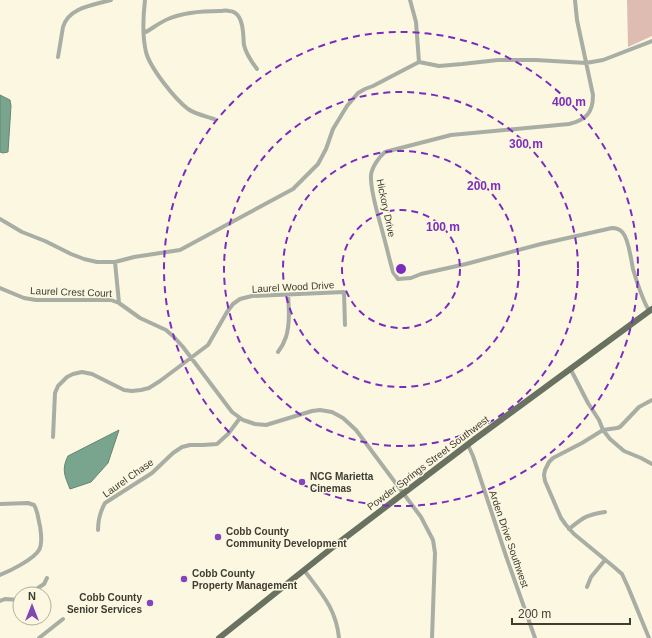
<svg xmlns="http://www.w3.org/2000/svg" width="652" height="638" viewBox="0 0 652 638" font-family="Arial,sans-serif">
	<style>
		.green { fill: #dfbcb2 }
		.water { fill: #79a58e; stroke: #678673 }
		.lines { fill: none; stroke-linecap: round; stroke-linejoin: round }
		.minor { stroke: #a9aea5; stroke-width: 4 }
		.primary { stroke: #697161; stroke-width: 6 }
		.ring { fill: none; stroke: #7b2cbf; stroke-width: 2; stroke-dasharray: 7 5 }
		.poi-dot { fill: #8345ba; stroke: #fbf7e0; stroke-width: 1.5 }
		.labels { text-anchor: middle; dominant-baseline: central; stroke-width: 3; stroke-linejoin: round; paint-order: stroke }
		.street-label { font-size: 10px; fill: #3e3d34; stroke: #fbf7e0 }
		.poi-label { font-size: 10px; font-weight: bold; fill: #3e3d34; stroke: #fbf7e0; text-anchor: start }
		.centre { fill: #7b2cbf; stroke: #fbf7e0; stroke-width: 2 }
		.ring-label { font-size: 12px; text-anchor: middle; font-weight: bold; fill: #7b2cbf; stroke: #fbf7e0; stroke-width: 3; stroke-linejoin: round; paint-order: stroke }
	</style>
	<rect width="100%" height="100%" fill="#fbf7e0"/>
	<!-- green -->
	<path class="green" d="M627,0H652V36L628,47Z"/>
	<!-- water -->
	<path class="water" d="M0,95L10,100L11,106L8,152L3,153L0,152Z
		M119,430L108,463L91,482L70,489C65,476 61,470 68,456Z"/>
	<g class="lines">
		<!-- minor -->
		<path class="minor" d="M145,0C143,17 142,35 146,52C150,68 175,99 188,109C195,114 205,116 214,119
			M410,0L416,22L419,62
			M575,0L577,20L593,95C593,113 586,120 569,124L451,135L385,152C379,157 372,167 371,175C370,190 378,215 382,230C386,244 389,258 393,272L398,279L411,278L421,274L466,264L541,244L612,228C616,228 620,229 623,233C629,240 631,260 633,269C637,283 642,298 649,311
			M144,33C152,29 160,22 168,19C182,13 205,11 220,11C223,11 226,10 229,11C233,11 237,14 239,17C244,25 243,36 244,45C246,54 251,61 257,69
			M58,57L63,27C69,7 94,5 111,0
			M0,219L22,232L45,241L71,254L84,259L97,262H115L134,257L180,250L293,189L318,164L326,149L333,129L347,106L358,93L365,89L373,86L419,62L439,66L462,64L498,60H536L586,63L603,60L652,41
			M115,262L119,303L140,318L166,330L174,337L183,347L232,412L243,420L255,424L266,425L312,411L320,410L332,412L343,418L356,430L421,517L433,540L435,553L432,638
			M0,288L24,298L36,300H111L119,303
			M278,352C281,348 284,343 286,337C290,324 289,309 288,295
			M570,368L588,403L599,420L603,430L610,439L624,451L641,458L652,464
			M53,437L55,393L58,386L67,377L73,374L82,372L92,374L124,390L132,391L141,390L149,388L160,381L208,345L227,312L233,304L240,299L252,296L344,292L345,325
			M468,445L473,456L506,556L535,638
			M0,504L28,503L34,505C38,511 38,519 40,526C41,533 43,543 39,550C34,559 10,571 0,575
			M569,529C584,517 586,515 605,512
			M98,530C98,520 100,512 105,503L152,473L173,453L182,447L190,445H203L217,444L228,434L240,418
			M304,570C321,593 336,608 339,638
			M587,587L591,577L605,560
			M29,594L44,584L47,578
			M0,601L5,599L20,600
			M39,638L63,619
			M649,638L628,587L622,574L614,567L574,534L566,525L561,518L545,481L544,475L545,470L549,462L553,458L582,443L603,430L617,428L620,427L639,407L652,400"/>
		<!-- primary -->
		<path class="primary" d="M219,638L333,547L475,439L652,309"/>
	</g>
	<!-- distance rings -->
	<g class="ring">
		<circle cx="401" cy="269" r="59"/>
		<circle cx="401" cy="269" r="118"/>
		<circle cx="401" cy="269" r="177"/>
		<circle cx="401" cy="269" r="237"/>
	</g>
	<!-- markers -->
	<g class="poi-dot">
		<circle cx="302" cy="482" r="4"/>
		<circle cx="218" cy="537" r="4"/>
		<circle cx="184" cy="579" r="4"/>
		<circle cx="150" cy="603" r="4"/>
	</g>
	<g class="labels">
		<!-- street labels -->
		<g class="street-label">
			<text transform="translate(386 208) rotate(78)">Hickory Drive</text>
			<text transform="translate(293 287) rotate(-3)">Laurel Wood Drive</text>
			<text transform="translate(71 292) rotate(2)">Laurel Crest Court</text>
			<text transform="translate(428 463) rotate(-37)">Powder Springs Street Southwest</text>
			<text transform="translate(128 478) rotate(-35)">Laurel Chase</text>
			<text transform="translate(509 539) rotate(71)">Arden Drive Southwest</text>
		</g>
		<!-- poi labels -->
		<g class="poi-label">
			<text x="310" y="476">NCG Marietta<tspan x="310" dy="12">Cinemas</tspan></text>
			<text x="226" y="531">Cobb County<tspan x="226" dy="12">Community Development</tspan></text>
			<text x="192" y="573">Cobb County<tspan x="192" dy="12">Property Management</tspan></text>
			<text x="142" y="597" text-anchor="end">Cobb County<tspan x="142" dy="12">Senior Services</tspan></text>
		</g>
	</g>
	<circle cx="401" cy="269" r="6" class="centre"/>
	<g class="ring-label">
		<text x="569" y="106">400 m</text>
		<text x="526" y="148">300 m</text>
		<text x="484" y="190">200 m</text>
		<text x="443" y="231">100 m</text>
	</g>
	<!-- north arrow -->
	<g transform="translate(32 606)"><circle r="19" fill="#fbf7e0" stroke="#afad9b"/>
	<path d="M0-3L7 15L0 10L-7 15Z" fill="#8345ba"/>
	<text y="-6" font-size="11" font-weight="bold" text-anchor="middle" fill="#3e3d34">N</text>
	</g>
	<!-- scale -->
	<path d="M512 618v6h118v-6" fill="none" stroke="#3e3d34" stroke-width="2"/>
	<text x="518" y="618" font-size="12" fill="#3e3d34" stroke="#fbf7e0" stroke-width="3" paint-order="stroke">200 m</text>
</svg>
